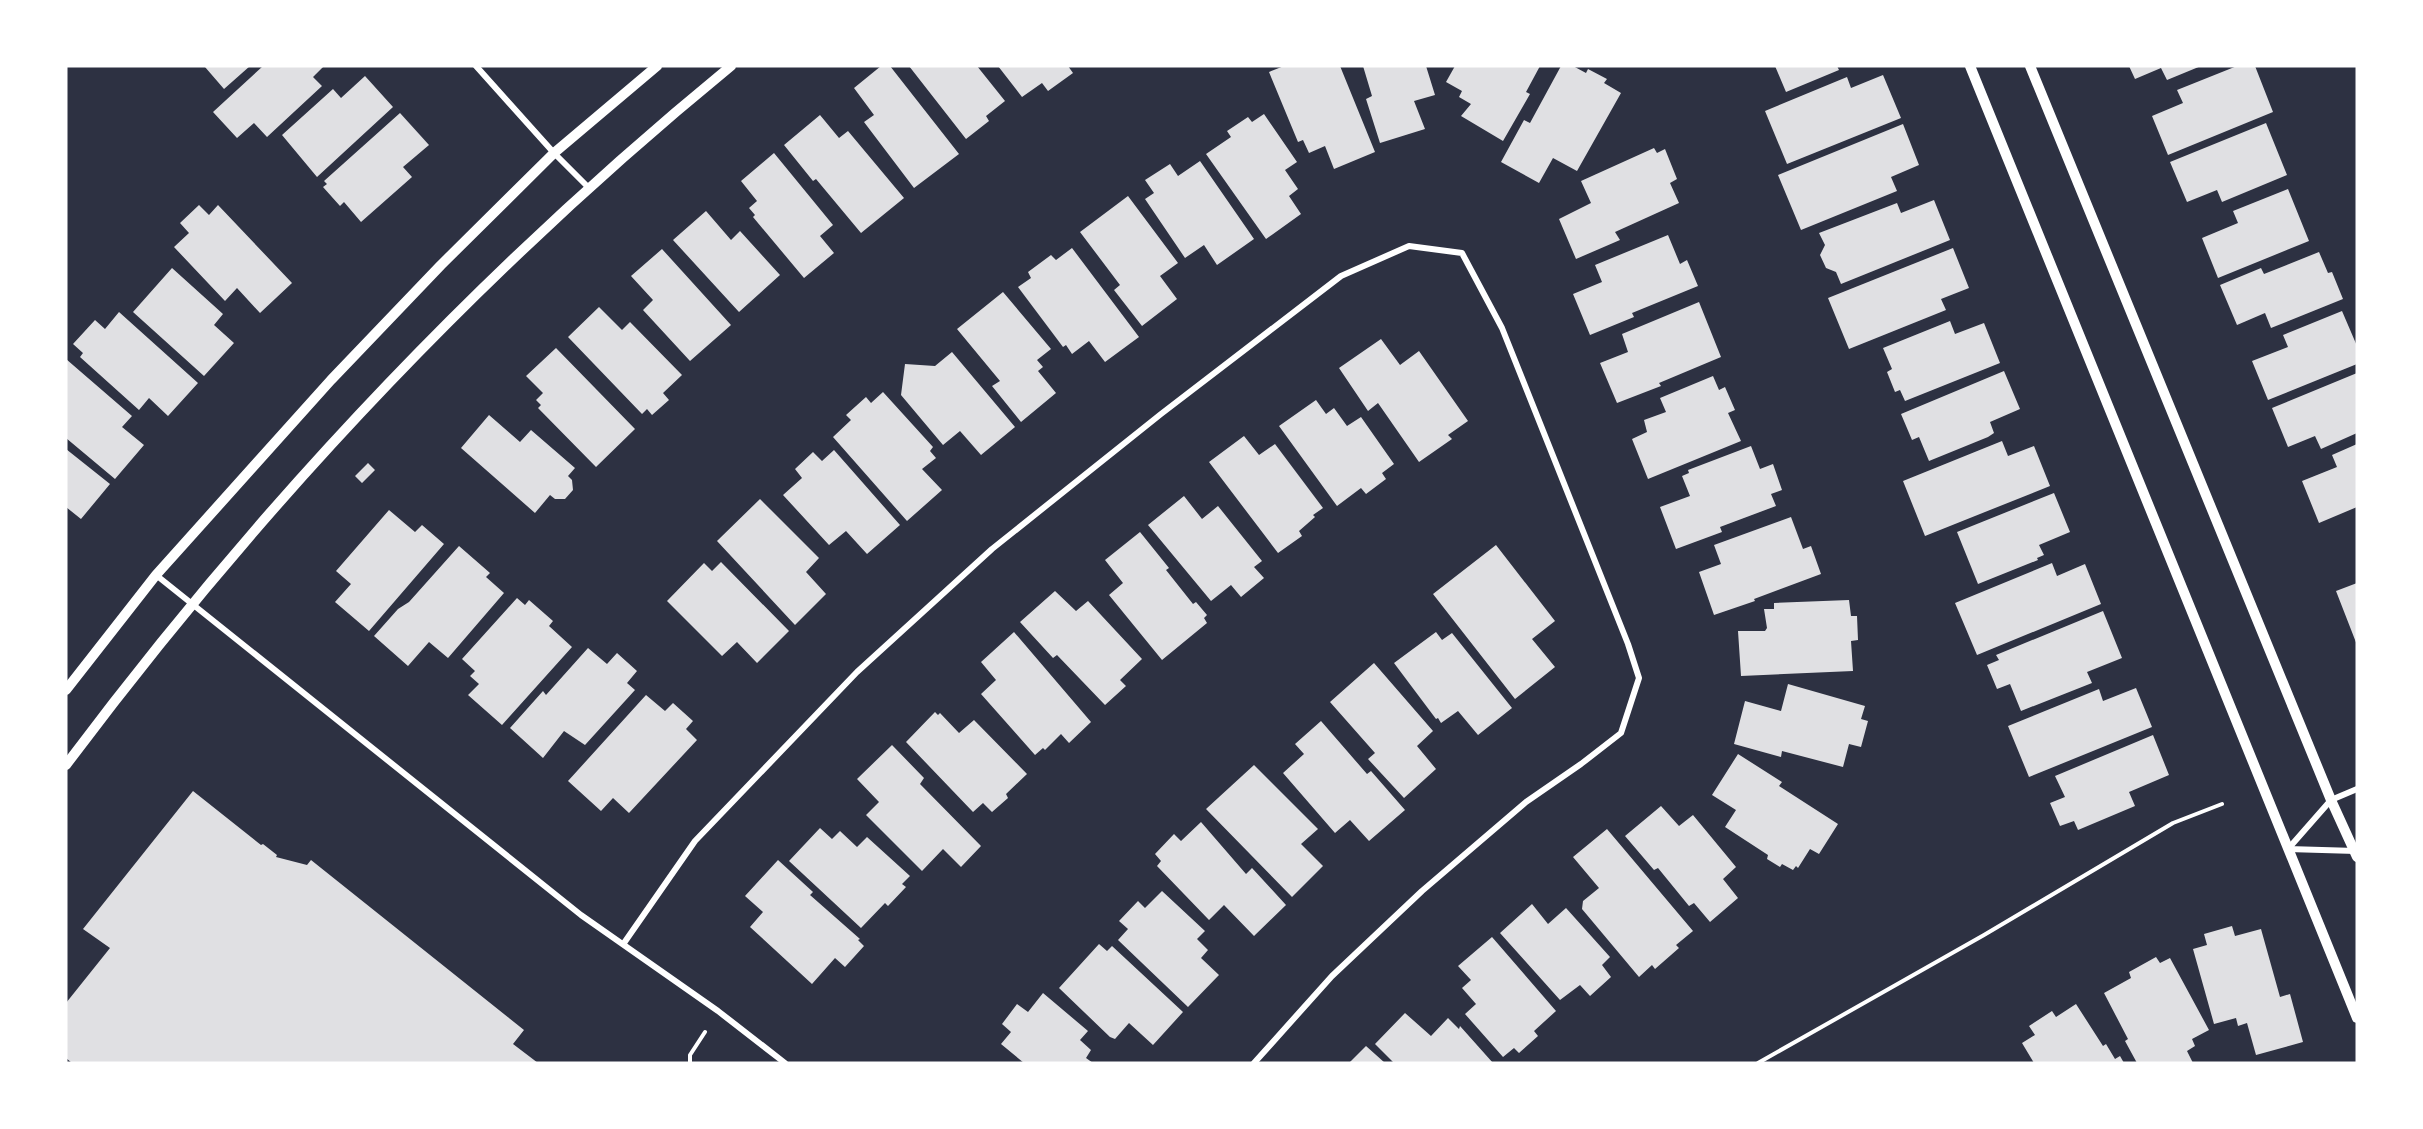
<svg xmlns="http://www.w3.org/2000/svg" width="2423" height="1129" viewBox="0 0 2423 1129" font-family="Ubuntu,sans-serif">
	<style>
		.building { fill: #e0e0e3 }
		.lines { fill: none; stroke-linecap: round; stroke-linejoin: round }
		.path { stroke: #fff; stroke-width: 4 }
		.minor { stroke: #fff; stroke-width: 6 }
		.tertiary { stroke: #fff; stroke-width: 10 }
	</style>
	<rect width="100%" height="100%" fill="#2d3142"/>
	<!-- building -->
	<path class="building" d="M206,66H250L224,89L205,67Z
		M263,66H324L313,77L322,86L267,137L254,123L237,138L213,112Z
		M881,66H890L959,154L914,188L864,122L874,115L854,88Z
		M909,66H977L1005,101L986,116L989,121L966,139Z
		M998,66H1068L1073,73L1048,91L1042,83L1022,97Z
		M1284,66H1340L1375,152L1334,169L1325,146L1309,153L1303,140L1298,142L1269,72Z
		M1363,66H1426L1435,95L1414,101L1425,129L1380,143L1366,99L1372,96Z
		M1455,66H1540L1526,92L1530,94L1503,141L1461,116L1471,104L1459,97L1462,91L1446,82Z
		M1561,66H1573L1586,73L1588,69L1607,79L1604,83L1621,93L1577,171L1553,158L1539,183L1501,162L1524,120L1530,123Z
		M1775,66H1837L1839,70L1786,92Z
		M2129,66H2201L2167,80L2161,68L2135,79Z
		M2237,66H2255L2273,112L2168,155L2152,116L2183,103L2177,90Z
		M1883,75L1901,118L1787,164L1765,111L1847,77L1851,88Z
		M365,76L393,107L317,177L282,135L333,89L341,98Z
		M400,113L429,145L403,167L412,177L361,222L344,202L340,206L323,187L327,184L324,181Z
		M1264,114L1297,162L1285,170L1298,189L1289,196L1301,214L1266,239L1206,154L1231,137L1227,131L1248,117L1252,122Z
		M820,115L839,138L848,131L904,198L861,233L816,179L813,181L784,145Z
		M2266,123L2287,175L2222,202L2217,190L2187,202L2170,162Z
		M1903,124L1919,165L1891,177L1897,191L1801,230L1778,175Z
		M1654,148L1657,153L1665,149L1677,179L1670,183L1679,203L1615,232L1620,240L1576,259L1559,219L1591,203L1581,181Z
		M774,153L833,225L820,236L834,253L804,278L753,217L755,215L749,208L757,201L741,181Z
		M1200,161L1254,239L1217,265L1204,245L1185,258L1145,199L1154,193L1145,180L1170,164L1178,176Z
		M2288,189L2309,241L2218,278L2202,238L2238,223L2233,211Z
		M1128,196L1178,263L1160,276L1177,299L1142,326L1114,290L1120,285L1080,232Z
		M1934,200L1950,240L1841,284L1836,272L1826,268L1820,255L1825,245L1819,233L1897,203L1901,213Z
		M199,205L209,215L218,205L292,283L260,313L237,288L225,301L174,247L189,233L180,223Z
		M706,211L731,240L740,231L780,275L739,312L673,240Z
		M1668,235L1680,264L1687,260L1698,286L1632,313L1634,317L1590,335L1573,294L1602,282L1595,265Z
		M1072,248L1139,337L1105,362L1089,341L1072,354L1066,345L1063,347L1018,287L1031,278L1028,272L1051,255L1056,260Z
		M1953,248L1969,288L1941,299L1946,310L1849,349L1828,298Z
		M662,249L731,325L690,361L643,310L653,300L631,276Z
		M2319,252L2328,273L2332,272L2343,299L2271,328L2265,313L2237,325L2220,285L2261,268L2264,274Z
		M172,268L223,314L214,325L234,343L204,376L133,312Z
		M1003,292L1051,349L1037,360L1043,367L1038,371L1056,393L1021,422L992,386L1000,381L957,329Z
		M1699,302L1721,357L1659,383L1661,386L1617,403L1600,363L1628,352L1622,334Z
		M599,307L622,330L630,322L682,375L663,393L669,400L652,415L647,409L642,414L568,337Z
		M2342,311L2357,346V364L2268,400L2252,361L2288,347L2283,335Z
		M119,312L198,383L168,416L149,398L139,410L80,357L83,353L73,344L95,320L105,329Z
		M1950,321L1955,334L1984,323L2000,363L1905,401L1900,390L1895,392L1887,372L1892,369L1883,348Z
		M1381,339L1400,365L1419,351L1468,421L1448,435L1452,439L1419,462L1378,403L1368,411L1339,368Z
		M556,348L635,429L596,467L538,408L541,405L536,400L543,393L526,376Z
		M952,352L1015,427L981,455L960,431L943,445L901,395L905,364L935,366Z
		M66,359L132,416L122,427L144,445L115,479L66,438Z
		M2004,371L2020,409L1990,422L1994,433L1988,437L1929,461L1919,437L1912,440L1901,414Z
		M2357,373V433L2321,449L2315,436L2288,447L2272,408Z
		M1713,376L1719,390L1725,387L1735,410L1728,413L1741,441L1648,479L1632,439L1647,432L1644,420L1666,412L1660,398Z
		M883,392L933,447L930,451L936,458L922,469L942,490L907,521L833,437L851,420L846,415L866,397L871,403Z
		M1316,400L1326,414L1334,408L1347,426L1361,417L1394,464L1382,473L1386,479L1366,494L1361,488L1337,506L1279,426Z
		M489,415L520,442L531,430L575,468L568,476L572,480L573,490L565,499H555L550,495L535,513L461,448Z
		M1244,436L1259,455L1275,444L1323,508L1313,515L1315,517L1299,531L1302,536L1278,553L1209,462Z
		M2002,441L2008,456L2034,446L2050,486L1925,536L1903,481Z
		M2357,444V507L2319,523L2302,481L2337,467L2332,455Z
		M1751,446L1760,469L1773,464L1782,490L1771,494L1776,506L1720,527L1722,532L1676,549L1660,507L1690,496L1682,476L1689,473L1688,470Z
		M66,449L110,484L81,519L66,507Z
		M834,450L900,525L867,554L846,531L829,545L783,495L802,478L795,469L813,452L822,461Z
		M368,463L375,470L362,483L355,476Z
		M2054,493L2070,532L2039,545L2044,555L2037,558L2038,560L1978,584L1957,532Z
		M1184,496L1202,519L1218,506L1262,561L1254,567L1264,578L1241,597L1231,585L1211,601L1148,525Z
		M760,499L819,558L806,572L826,594L795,625L717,541Z
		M389,510L415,532L422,525L444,544L369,631L335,602L351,584L336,571Z
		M1791,517L1803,549L1811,546L1821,574L1754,599L1755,601L1714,615L1699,572L1721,564L1714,545Z
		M1140,532L1169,568L1166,570L1193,604L1196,602L1207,615L1204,618L1207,623L1162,660L1109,595L1123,583L1105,560Z
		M1496,545L1555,621L1532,639L1555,667L1515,699L1433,594Z
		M459,546L490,573L486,577L504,593L448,658L429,642L408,666L374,636L398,609L409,602Z
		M721,562L789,631L757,663L737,642L722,656L667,601L704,563L712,571Z
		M2052,563L2057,576L2085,564L2101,604L1977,655L1955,603Z
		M2357,583V645L2336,591Z
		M1055,591L1076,611L1088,601L1142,659L1120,680L1126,686L1105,705L1057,655L1053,658L1020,622Z
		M517,598L525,605L529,600L553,621L549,626L572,647L502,725L468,695L479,684L470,676L475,671L462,659Z
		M1849,600L1851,616H1857L1858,640L1851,641L1853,671L1741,676L1738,631H1765L1767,628L1764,609H1774V603Z
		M2103,611L2122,658L2087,672L2092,683L2021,711L2010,684L1997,689L1987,665L1999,660L1996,655Z
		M1014,632L1091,722L1069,743L1061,734L1045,750L1043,748L1035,755L981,694L996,680L981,662Z
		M1436,632L1442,640L1452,633L1512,708L1478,735L1458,711L1441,723L1438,718L1436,719L1394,663Z
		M588,648L607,664L617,653L637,671L627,683L635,690L585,745L564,731L543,758L510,728L543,691L546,695Z
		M1374,663L1433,731L1417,746L1436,769L1404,798L1368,759L1375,753L1330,702Z
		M1788,684L1865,706L1861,719L1868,721L1861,747L1849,744L1843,767L1782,751L1781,757L1734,744L1745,701L1781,711Z
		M2136,688L2152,727L2029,777L2008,726L2099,689L2103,701Z
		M646,695L665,711L673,703L693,721L686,729L697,740L629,813L613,798L601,811L568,781Z
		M935,712L938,715L940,713L959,733L974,720L1027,774L1006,794L1008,798L992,812L983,803L973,812L906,742Z
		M1321,721L1367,774L1371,771L1405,810L1369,841L1350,820L1335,833L1283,773L1304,754L1295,744Z
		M2153,735L2169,775L2129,792L2135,806L2078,830L2074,821L2060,826L2050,803L2065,797L2055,776Z
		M892,745L924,778L920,784L981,846L961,867L943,849L922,871L866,815L879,802L857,779Z
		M1738,754L1782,782L1779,786L1838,824L1819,854L1810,849L1798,868L1796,866L1793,870L1782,864L1780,867L1767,859L1768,855L1725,827L1736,810L1712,795Z
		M1254,765L1318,829L1301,844L1323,866L1292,897L1206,809Z
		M193,791L261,845L263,844L277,855L276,857L307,865L311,860L524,1030L513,1044L538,1063H72L66,1058V1003L110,948L83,929Z
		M1661,806L1679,826L1693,815L1736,867L1723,879L1738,898L1710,922L1694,903L1689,906L1658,868L1654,870L1625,836Z
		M1201,822L1246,874L1252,868L1286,905L1254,936L1224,905L1209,920L1157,866L1161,861L1155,854L1174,834L1181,841Z
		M820,828L832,839L840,831L857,847L867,837L910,876L902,884L906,887L888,906L885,903L861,928L789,861Z
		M1607,829L1693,931L1676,945L1679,948L1655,969L1652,965L1639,977L1582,909L1583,901L1599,888L1573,857Z
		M778,860L813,892L810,895L860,939L858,940L864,946L845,967L835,958L812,984L750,927L763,912L745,896Z
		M1162,891L1205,931L1197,939L1208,950L1201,958L1219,975L1188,1007L1118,940L1128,929L1119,921L1138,901L1145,908Z
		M1532,904L1548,924L1566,908L1610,957L1602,965L1611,977L1590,996L1580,985L1560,1000L1500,933Z
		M2232,926L2235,936L2261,929L2280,997L2290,994L2303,1042L2256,1055L2247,1023L2238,1026L2236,1018L2214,1024L2193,949L2207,945L2204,934Z
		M1492,937L1556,1011L1534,1031L1538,1036L1519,1053L1514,1048L1503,1057L1465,1014L1476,1004L1462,988L1471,980L1458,966Z
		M1099,944L1107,951L1112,946L1183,1012L1153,1045L1129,1023L1115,1039L1110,1037L1059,988Z
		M2156,957L2160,963L2170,958L2209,1030L2192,1039L2195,1046L2187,1051L2193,1063H2137L2125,1041L2128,1039L2104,993L2131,978L2129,972Z
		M1043,993L1088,1031L1080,1040L1091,1050L1086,1058L1093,1063H1024L1001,1044L1011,1032L1002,1024L1017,1004L1028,1012Z
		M2076,1004L2103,1046L2106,1044L2115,1059L2120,1056L2124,1063H2034L2022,1043L2035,1035L2029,1026L2052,1011L2056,1017Z
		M1405,1013L1431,1036L1448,1018L1459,1029L1460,1026L1493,1063H1394L1375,1044Z
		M1366,1046L1385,1063H1349Z"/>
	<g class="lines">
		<!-- path -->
		<path class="path" d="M690,1063V1055L705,1032
			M1758,1063L1984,935L2173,823L2222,804"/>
		<!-- minor -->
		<path class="minor" d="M476,66L554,153L590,189
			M156,575L581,915L718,1011L785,1063
			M2288,849L2331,800L2357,789
			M2288,849L2356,851
			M624,943L695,841L857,672L992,549L1161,414L1341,276L1409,246L1462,253L1502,328L1628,644L1639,678L1621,733L1581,764L1526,802L1422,891L1332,976L1254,1063"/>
		<!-- tertiary -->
		<path class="tertiary" d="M1970,66L2357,1018
			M2030,66L2331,800L2357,857
			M66,690L156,575L331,380L441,265L554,153L657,66
			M66,765C259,507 482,270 731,66"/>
	</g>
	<!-- border -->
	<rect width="2423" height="1129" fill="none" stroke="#ffffff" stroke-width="135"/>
</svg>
